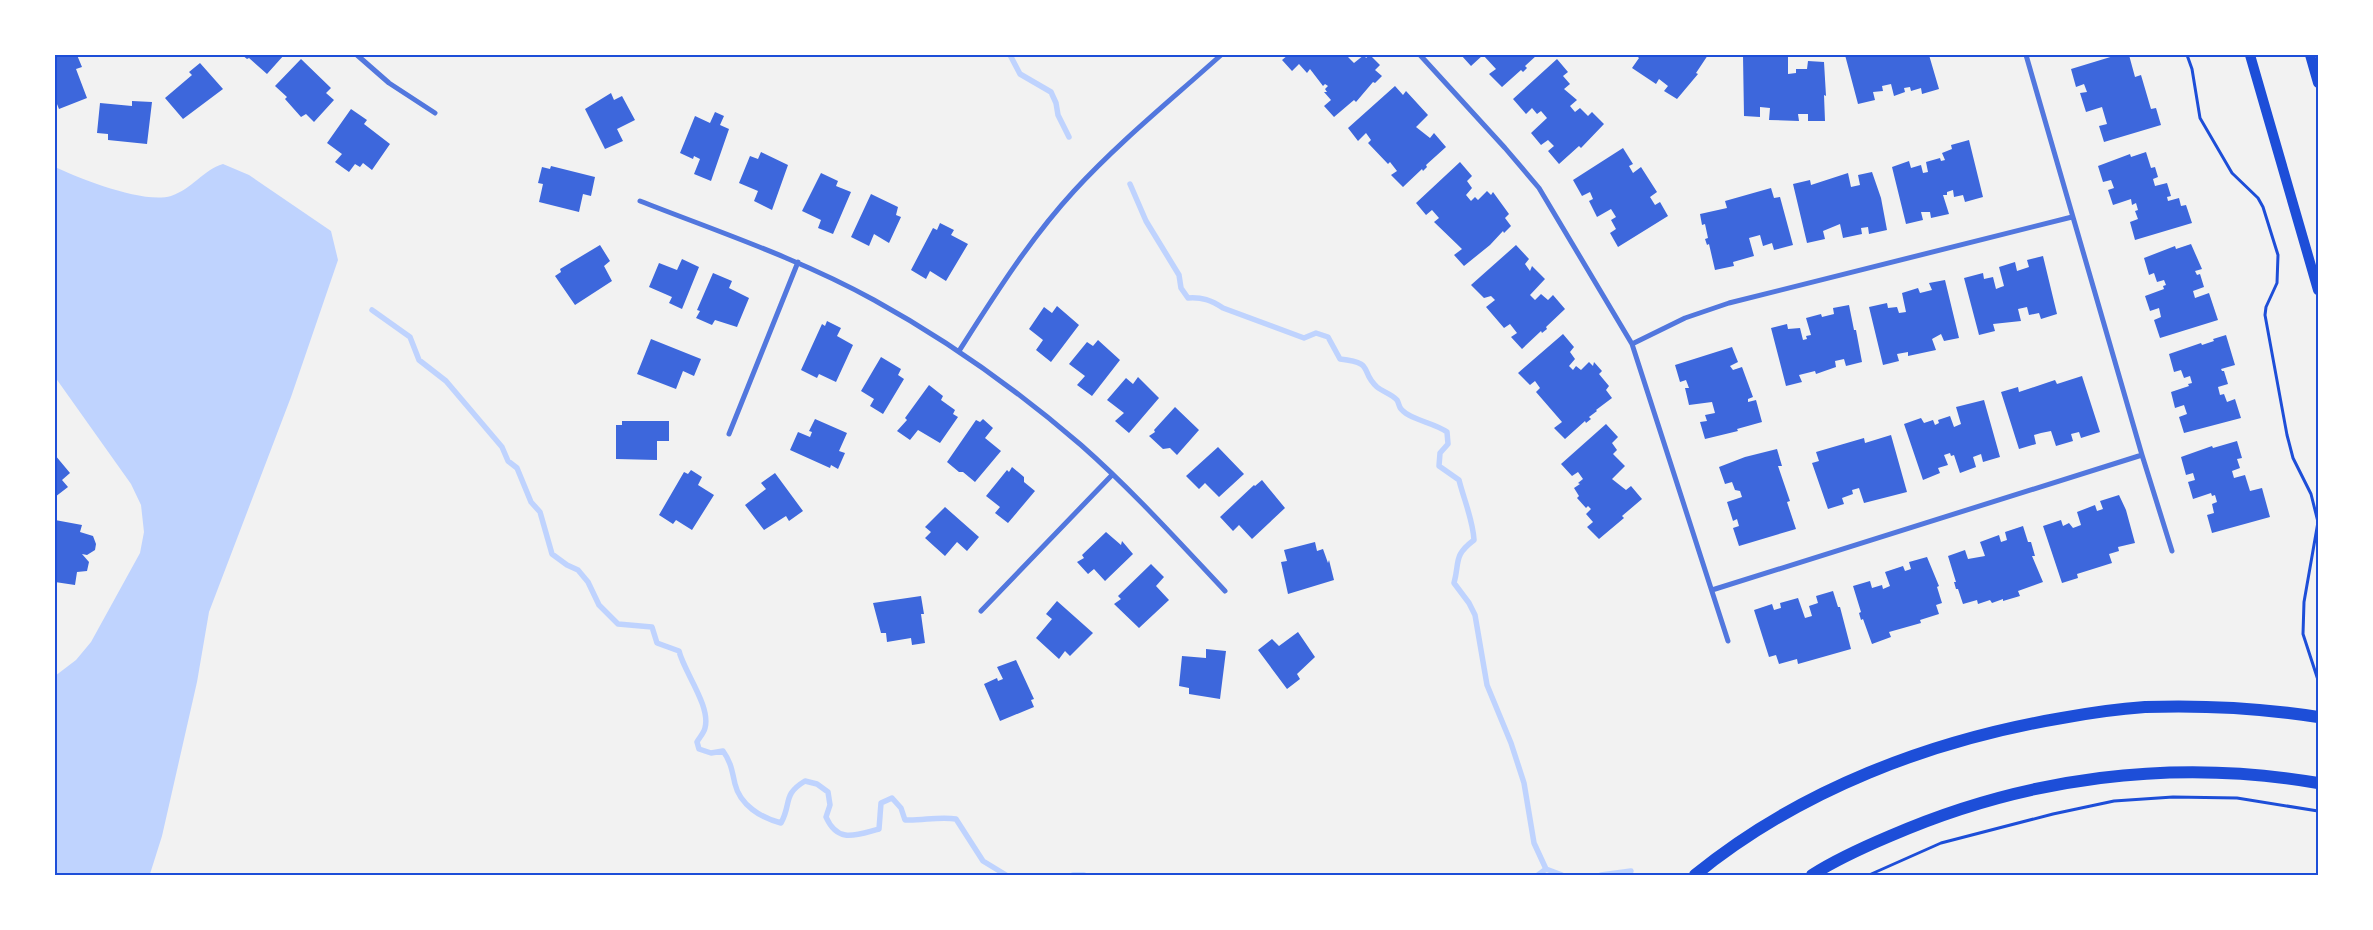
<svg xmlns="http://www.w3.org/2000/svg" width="2373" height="930" viewBox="0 0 2373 930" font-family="Figtree,sans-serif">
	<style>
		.water { fill: #bfd3fe }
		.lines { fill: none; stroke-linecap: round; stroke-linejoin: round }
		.stream { stroke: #bfd3fe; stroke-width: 5.5 }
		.building { fill: #3d67dc }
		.path { stroke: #1d4ed8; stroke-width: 3 }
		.minor { stroke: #5277de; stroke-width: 5 }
		.secondary { stroke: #1d4ed8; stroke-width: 10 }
		.primary { stroke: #1d4ed8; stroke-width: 12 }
		.neatline { fill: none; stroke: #1d4ed8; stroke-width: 2 }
	</style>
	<rect width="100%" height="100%" fill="#f2f2f2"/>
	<!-- water -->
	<path class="water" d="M223,164L249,175L331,231L338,260L291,397L209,612L197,682L162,836L150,874L55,875V676L76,660L91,642L140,553L144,532L141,505L131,484L55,377V167C81,179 143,204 171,196C192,189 203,170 223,164Z"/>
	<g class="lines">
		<!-- stream -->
		<path class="stream" d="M1010,55L1020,74L1051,92L1056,103L1058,115L1069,137
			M1130,184L1146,221L1179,275L1181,288L1188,298C1202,297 1211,300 1223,308L1304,338L1316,333L1328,337L1340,359C1376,363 1359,371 1377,387C1383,392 1392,394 1397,400C1399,403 1399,408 1402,410C1411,420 1435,423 1447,432L1448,444L1440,453L1439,466L1459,480C1464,500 1473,520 1474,540C1453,556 1460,561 1454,583L1469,603L1475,615L1487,685L1511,743L1524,783L1534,843L1546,869
			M372,310L410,337L419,360L446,381L502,447L508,461L517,468L531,502L540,512L552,554L567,565L578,570L588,582L599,605L618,624L652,627L657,643L679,651C684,672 711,706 705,728C704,733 699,738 697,742L699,749L711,753L723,751C731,762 732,771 735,784C740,805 761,818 781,823C792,803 782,795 805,781L817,784L828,792L830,805L826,817C838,844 856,835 879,829L881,803L892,798L901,808L905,820C922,821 939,816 956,819L983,861L1006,875
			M1073,875H1084
			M1538,875L1546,869L1562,875
			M1601,875L1631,871"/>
	</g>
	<!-- building -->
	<path class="building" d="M55,55H77L82,67L76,69L87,98L59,109L55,99Z
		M242,55H284L267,74L249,58L247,59Z
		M1288,55H1350L1348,57L1354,63L1364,55L1366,58L1370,55L1380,65L1375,70L1382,76L1375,83L1373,82L1356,102L1354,100L1334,117L1324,106L1331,100L1324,92H1327L1325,89L1328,86L1325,84L1323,86L1310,69L1307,73L1299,64L1292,71L1282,60Z
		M1461,55H1537L1525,66L1527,68L1523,72L1521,70L1502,87L1489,74L1496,69L1483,55L1471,66Z
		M1636,55H1708L1696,73L1698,74L1677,99L1664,91L1668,86L1659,79L1656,84L1632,68L1639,58Z
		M1845,55H1929L1939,89L1922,94L1921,88L1911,91L1910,87L1904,88L1905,92L1894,96L1891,84L1882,86L1883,91L1873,92L1875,100L1858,104Z
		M2117,55H2129L2135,77L2141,75L2151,109L2156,108L2161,125L2104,142L2099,126L2107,124L2102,107L2086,112L2080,93L2087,92L2084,84L2076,87L2071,69Z
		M1743,56L1788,57V74L1796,73V69H1807L1808,61L1824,62L1826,96L1824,95L1825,121H1808V114H1798L1799,121L1769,120L1770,108L1760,107V117L1744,116Z
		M301,59L331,88L326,93L334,100L314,122L306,114L301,117L285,99L287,97L275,86Z
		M1557,59L1568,72L1563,76L1570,84L1564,89L1577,100L1570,106L1575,112L1580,108L1588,116L1592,112L1604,124L1581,148L1579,146L1559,164L1548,151L1554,146L1548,140L1541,145L1531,133L1547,118L1541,111L1537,114L1532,108L1526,114L1513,99Z
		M200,63L223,89L183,119L165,98L192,75L189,72Z
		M1395,86L1403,95L1406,91L1428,115L1416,127L1430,138L1434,133L1446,147L1426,165L1427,167L1423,171L1422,169L1403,187L1391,175L1397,171L1390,162L1388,164L1368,143L1371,140L1366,133L1358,141L1348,128Z
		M611,93L614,100L622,96L635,120L617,129L623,141L605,149L585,109Z
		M132,101L152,102L147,144L108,140V134L97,133L100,103L132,106Z
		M351,109L367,120L364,124L390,144L372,170L363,163L360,167L355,164L349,172L335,162L342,154L327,143Z
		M715,112L724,116L720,125L729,129L711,181L694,174L700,159L694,156L693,159L680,153L695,116L710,123Z
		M1969,140L1983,197L1965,202L1963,195L1954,197L1953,190L1947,192V195H1943L1949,214L1931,218L1930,212H1921L1923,220L1906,224L1892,167L1909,161L1911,168L1921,165L1923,173L1928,172L1926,162L1940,158L1941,161L1945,160L1942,153L1952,149L1951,145Z
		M1623,148L1633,164L1629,166L1633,173L1641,167L1657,192L1650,197L1655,205L1660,202L1668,216L1618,247L1610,233L1616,229L1611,220L1616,217L1611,209L1597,217L1589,201L1593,199L1590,192L1582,196L1573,180Z
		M761,152L788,165L772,210L754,201L758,191L739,183L750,156L758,159Z
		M2146,152L2151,168L2155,167L2158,177L2153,179L2155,186L2167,183L2171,196L2167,197L2168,201L2179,198L2181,206L2186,205L2192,223L2135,240L2130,222L2138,219L2135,211L2138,210L2136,203L2132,205L2131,199L2113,205L2108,190L2114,188L2111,180L2103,182L2098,166L2130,154L2131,157Z
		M1460,162L1472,176L1467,181L1472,188L1466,195L1471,201L1475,197L1478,200L1487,191L1491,195L1493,192L1509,214L1505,218L1511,226L1504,233L1503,231L1490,245L1464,266L1454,255L1462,249L1434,222L1439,218L1432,210L1426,215L1416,203Z
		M551,166L595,177L591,196L583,194L579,212L539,202L543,184L538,183L542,167L550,169Z
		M1872,172L1881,198L1887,230L1869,234L1868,227L1861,228L1862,234L1843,238L1840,224L1823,231L1825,239L1807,243L1793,184L1810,180L1811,185L1848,173L1851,187L1860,185L1858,175Z
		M821,173L838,181L836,186L851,192L833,234L818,228L821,220L802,211Z
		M1771,188L1774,198L1780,197L1793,245L1774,250L1772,243L1763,246L1760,235L1749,238L1754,256L1733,262L1734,266L1715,270L1709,244L1707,245L1705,239L1708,238L1705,224L1702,225L1700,214L1727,208L1725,201Z
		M871,194L898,207L896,215L901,217L889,243L874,234L869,246L851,237Z
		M940,223L954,230L951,235L968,244L946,281L930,271L926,279L911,270L933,228L937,230Z
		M2191,244L2202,269L2195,271L2197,275L2200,274L2204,287L2193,291L2195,298L2209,293L2218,320L2160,338L2154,320L2161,317L2159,308L2150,311L2145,296L2164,289L2163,286L2166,285L2164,280L2157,282L2154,273L2149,275L2144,258L2175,246L2176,249Z
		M600,245L610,261L604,266L612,281L575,305L555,276L561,272L560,269Z
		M1516,245L1529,259L1525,264L1530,271L1532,266L1545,279L1530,295L1535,300L1541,294L1548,300L1553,295L1565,309L1546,327L1547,329L1542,333L1541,331L1522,349L1511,337L1517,333L1510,324L1504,328L1486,307L1495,300L1491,296L1484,298L1471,285Z
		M2043,256L2057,314L2041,319L2039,313L2029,315L2027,307L2018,309L2021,321L1993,324L1995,331L1979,335L1964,278L1983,273L1984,279L1993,277L1996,289L2001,287L2004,286L1999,267L2015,262L2017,271L2029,267L2027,260Z
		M682,259L699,267L682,309L669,303L672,297L649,287L659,263L677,270Z
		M713,273L732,281L729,288L749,298L737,327L715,320L712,325L696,318L700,311L697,310Z
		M1945,280L1959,338L1944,341L1941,334L1932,339L1936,350L1908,356V352L1897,354L1899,361L1883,365L1869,307L1887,303L1888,308L1897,307L1899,313L1906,312L1902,293L1918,288L1920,293L1932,290L1929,283Z
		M1849,305L1854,330H1856L1862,362L1846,366L1844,359L1835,361L1836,367L1816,374L1815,371L1799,375L1802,382L1786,386L1771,328L1787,324L1788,329L1800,328L1803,340L1807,339L1806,336L1811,335L1806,318L1821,314L1822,317L1834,314L1833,308Z
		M1057,306L1079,325L1051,362L1036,350L1043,340L1029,329L1044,307L1052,313Z
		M827,321L841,328L837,336L853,345L836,382L819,374L817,378L801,370L822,324L825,326Z
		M1563,334L1574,347L1570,352L1575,359L1569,366L1573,370L1576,366L1581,370L1589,362L1593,366L1594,362L1602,371L1599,374L1609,386L1606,390L1612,398L1596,410L1597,411L1589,417L1591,419L1586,423L1585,421L1565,439L1554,428L1562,422L1536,392L1540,388L1535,381L1530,385L1518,373Z
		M2226,335L2235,365L2221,369L2222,371H2224L2228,384L2218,387L2220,395L2224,394L2227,402L2235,399L2241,418L2184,433L2179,417L2187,414L2184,405L2175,408L2171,392L2189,386L2188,384L2192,383L2190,376L2184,378L2181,370L2174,372L2169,354L2201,343L2202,345L2214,341L2213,339Z
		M651,339L701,359L694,376L683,371L676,389L637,374Z
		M1098,340L1120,360L1092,396L1077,385L1085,376L1069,364L1087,342L1093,346Z
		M1732,347L1738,362L1730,366L1733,370L1742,367L1753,397L1748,399V402L1756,400L1762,422L1737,429L1738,431L1705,439L1700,422L1707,421L1705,415L1715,413L1712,402L1689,405L1685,388H1689L1686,380L1680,382L1675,365Z
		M881,357L901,369L898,375L904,379L883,414L870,406L874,399L861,391Z
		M2082,376L2100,432L2081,438L2079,432L2071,434L2073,441L2056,446L2051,431L2041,433L2034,435L2036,444L2019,449L2001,392L2018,387L2019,392L2055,380L2057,384Z
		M1138,377L1159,398L1129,433L1115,421L1124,413L1107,400L1126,378L1133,384Z
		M929,385L943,396L941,400L955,410L953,414L958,417L940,443L918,430L910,440L897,431L907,420L905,418Z
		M1984,400L2000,457L1983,462L1981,454L1973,457L1976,467L1960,473L1954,455L1951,456L1950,453L1944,455L1948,465L1938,468L1940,473L1923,480L1904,424L1921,418L1924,423L1933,420L1935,425L1939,423L1938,420L1950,416L1954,427L1961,424L1956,407Z
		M1175,407L1199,430L1177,455L1170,448L1163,449L1149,436L1155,432L1154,430Z
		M815,419L847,433L839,451L845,453L838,469L831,465L830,468L790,450L798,432L810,437L812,432L809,431Z
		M983,419L993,428L985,438L1001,451L975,482L963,472H959L947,462L976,420L980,422Z
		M622,421H669V441H657V460L616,459V425H622Z
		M1606,424L1618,437L1612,443L1617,450L1613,454L1625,466L1612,479L1626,490L1631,486L1642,499L1622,516L1624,518L1599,539L1587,527L1593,522L1586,514L1591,509L1588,506L1586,508L1577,498L1579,496L1574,488L1580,484L1578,483L1583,479L1578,472L1572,476L1561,464Z
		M1891,435L1907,492L1864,503L1859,488L1852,490L1853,494L1842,498L1844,504L1828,509L1812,463L1819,461L1816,452L1864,438L1865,443Z
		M2237,441L2242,458L2237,459L2240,468L2232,471L2234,478L2245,475L2250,491L2262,488L2270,517L2212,533L2207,515L2214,513L2212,504L2217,502L2215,495L2212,496L2211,493L2193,499L2188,482L2195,480L2193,473L2186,475L2181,457L2212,446L2213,448Z
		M1218,447L1244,474L1219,497L1205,483L1199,489L1186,476Z
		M1777,449L1782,466H1778L1790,501L1787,502L1796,529L1739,546L1733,528L1739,526L1737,519L1733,521L1727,502L1742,497L1740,491L1735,490L1732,482L1725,484L1719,467L1745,457Z
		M55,455L70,473L62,480L68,487L55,497Z
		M1012,467L1024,477V482L1035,491L1008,523L995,513L1000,507L986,496L1007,470L1009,472Z
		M691,470L702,477L698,485L714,495L692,530L676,520L673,524L659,515L684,472L688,474Z
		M775,473L803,511L789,521L786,516L764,530L745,505L766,489L761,483Z
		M1262,480L1285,508L1252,539L1239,525L1233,531L1220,517L1254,485L1255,486Z
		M2119,495L2126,510L2135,543L2118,547L2119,551L2109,554L2112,563L2077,574L2078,578L2062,583L2043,526L2061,520L2063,526L2069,523L2073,528L2081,525L2077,512L2095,505L2097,511L2103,509L2100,501Z
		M945,507L979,537L967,551L957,542L945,556L925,538L931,532L925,527Z
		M55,520L82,525L80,532L93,536L96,544L95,550L87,555L82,554L89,562L87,571L77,572L75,585L55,582Z
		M2023,526L2028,542H2031L2035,556H2032L2043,582L2018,591L2020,596L2003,601V599L1992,603L1990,600L1978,604L1977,600L1963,604L1958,589H1956L1954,582H1956L1948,556L1965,550L1968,559L1985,556L1980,542L1999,535L2001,542L2007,540L2005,532Z
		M1106,532L1121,545L1122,541L1133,554L1105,581L1094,569L1088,574L1077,562L1084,558L1082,555Z
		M1315,542L1317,551L1323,549L1328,563L1329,560L1334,580L1288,594L1281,562L1287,561L1284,550Z
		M1927,557L1939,586L1937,587L1942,603L1936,605L1939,614L1920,620L1921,623L1889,632L1891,637L1872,644L1863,619L1861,620L1859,613L1861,612L1853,586L1870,581L1872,588L1882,585L1883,589L1890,586L1885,572L1903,566L1905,571L1911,569L1909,562Z
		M1151,564L1164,577L1156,586L1169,600L1139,628L1114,604L1121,599L1118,596Z
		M1833,591L1838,607H1840L1851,649L1798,664L1797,659L1779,664L1776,655L1769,657L1754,610L1772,604L1774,610L1781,608L1780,603L1798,598L1805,618L1812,616L1809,606L1818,603L1816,596Z
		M921,596L924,614H921L925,643L912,645L911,638L887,642L886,633H881L873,603Z
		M1057,601L1093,633L1070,656L1065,651L1059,659L1036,638L1052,619L1046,614Z
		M1298,632L1315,657L1297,674L1300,679L1287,689L1258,650L1272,639L1279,646Z
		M1206,649L1226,651L1220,699L1189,694V688L1179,686L1182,656L1206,658Z
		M1016,660L1034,699L1031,700L1034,707L1000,721L984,684L997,678L998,681L1003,679L997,667Z"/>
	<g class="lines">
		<!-- path -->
		<path class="path" d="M2187,55L2192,69L2200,118L2232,173L2258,198L2263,207L2278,255L2277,283L2266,307L2265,315L2287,435L2293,458L2311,494L2318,522L2304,602L2303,634L2318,680
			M1869,875L1941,843L2053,814L2114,801L2173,797L2237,798L2318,811"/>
		<!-- minor -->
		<path class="minor" d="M357,55L389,83L435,113
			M1420,55L1505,148L1539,188L1632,344L1728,641
			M2026,55L2142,455L2172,551
			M640,201C719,232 800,259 874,300C947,340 1017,390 1081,445C1132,490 1178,541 1225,591
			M1632,344L1685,318L1729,303L2072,217
			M959,351C994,296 1029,240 1074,191C1119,142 1171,100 1221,55
			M729,434L798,262
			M1712,590L2142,455
			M981,611L1112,475"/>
		<!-- secondary -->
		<path class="secondary" d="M2250,55L2318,290
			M2310,55L2318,83"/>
		<!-- primary -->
		<path class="primary" d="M1695,875C1799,790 1931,740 2062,718C2089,713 2117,709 2145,707C2203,705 2260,708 2318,717
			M1812,875C1837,859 1864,847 1890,836C2025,777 2173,758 2318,783"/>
	</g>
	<!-- border -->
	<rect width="2373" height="930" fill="none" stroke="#ffffff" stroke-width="112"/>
	<rect x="56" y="56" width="2261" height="818" class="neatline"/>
</svg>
